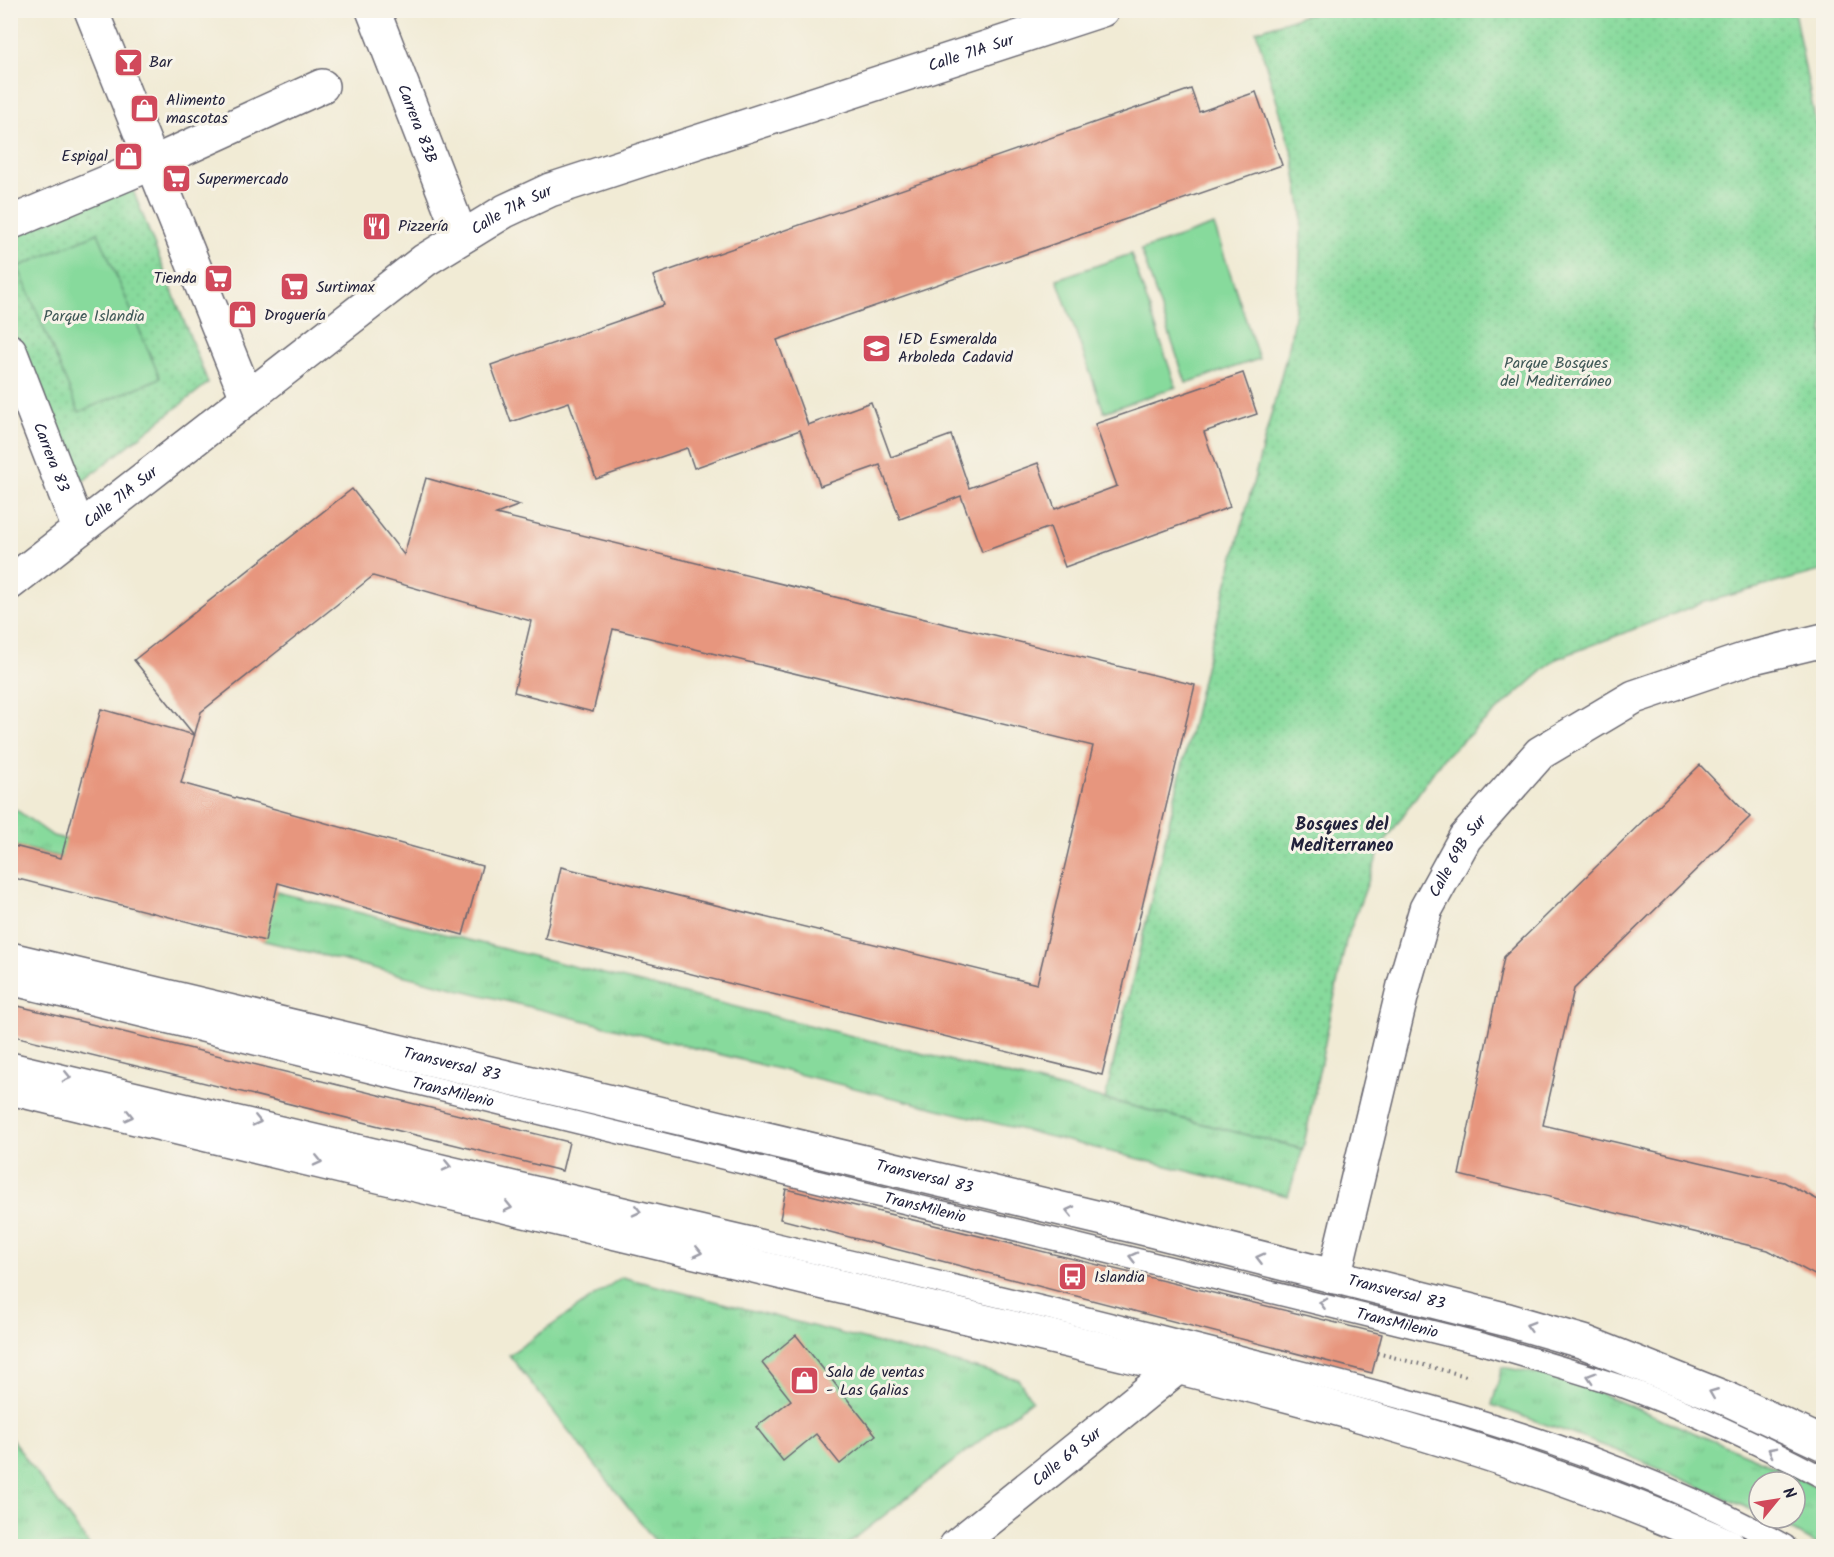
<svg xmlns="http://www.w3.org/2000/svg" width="1834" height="1557" viewBox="0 0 1834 1557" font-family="Kalam,sans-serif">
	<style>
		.grass { fill: url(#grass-tufts); stroke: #547e6c; stroke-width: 1.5 }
		.park { fill: url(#park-dots); stroke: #547e6c; stroke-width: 1.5 }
		.pitch { fill: #87da9c; stroke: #547e6c; stroke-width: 1.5 }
		.building { fill: #e7967e }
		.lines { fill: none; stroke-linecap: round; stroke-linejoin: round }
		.lane-casing { stroke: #6a6871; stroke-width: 24 }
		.street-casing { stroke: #6a6871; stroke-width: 36 }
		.secondary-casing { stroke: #6a6871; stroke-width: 36 }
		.primary-casing { stroke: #6a6871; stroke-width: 36 }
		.path { stroke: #6a6871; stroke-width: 4; stroke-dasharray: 1.5 4.5; stroke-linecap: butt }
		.lane { stroke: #fff; stroke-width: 21 }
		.street { stroke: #fff; stroke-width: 33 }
		.secondary { stroke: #fff; stroke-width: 33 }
		.primary { stroke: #fff; stroke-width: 33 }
		.oneway { stroke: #9c9ca7 }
		.labels { text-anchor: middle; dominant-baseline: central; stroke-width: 6; stroke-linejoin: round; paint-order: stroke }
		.street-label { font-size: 16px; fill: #22223b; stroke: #f7f3e8 }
		.poi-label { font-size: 16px; fill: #22223b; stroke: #f7f3e8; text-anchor: start }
		.park-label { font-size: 16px; fill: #405958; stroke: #f7f3e8 }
		.neighbourhood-label { font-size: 18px; font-weight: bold; fill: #22223b; stroke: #f7f3e8 }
	</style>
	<defs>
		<pattern id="grass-tufts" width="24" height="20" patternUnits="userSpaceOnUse" patternTransform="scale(1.5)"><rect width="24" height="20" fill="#87da9c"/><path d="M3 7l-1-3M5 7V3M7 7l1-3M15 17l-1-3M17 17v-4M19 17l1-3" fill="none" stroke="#74bb87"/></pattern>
		<pattern id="park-dots" width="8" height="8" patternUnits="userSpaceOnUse" patternTransform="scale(1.5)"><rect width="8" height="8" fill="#87da9c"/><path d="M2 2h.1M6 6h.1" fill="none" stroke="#74bb87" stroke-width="1.8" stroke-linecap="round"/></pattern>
	</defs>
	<rect width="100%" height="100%" fill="#f7f3e8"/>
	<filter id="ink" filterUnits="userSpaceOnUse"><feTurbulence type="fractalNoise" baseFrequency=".0167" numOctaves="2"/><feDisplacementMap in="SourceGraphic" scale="12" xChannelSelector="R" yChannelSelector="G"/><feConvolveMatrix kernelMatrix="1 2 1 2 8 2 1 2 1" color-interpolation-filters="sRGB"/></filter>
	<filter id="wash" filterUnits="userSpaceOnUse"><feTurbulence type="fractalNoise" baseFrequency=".008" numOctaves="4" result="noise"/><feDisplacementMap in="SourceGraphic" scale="24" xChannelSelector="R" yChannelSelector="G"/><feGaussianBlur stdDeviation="1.35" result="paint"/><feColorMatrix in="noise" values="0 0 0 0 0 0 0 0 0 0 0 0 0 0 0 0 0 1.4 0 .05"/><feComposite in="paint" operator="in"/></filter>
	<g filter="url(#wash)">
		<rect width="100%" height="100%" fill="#f1ebd5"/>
		<!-- grass -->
		<path class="grass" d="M11,806L53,836L1303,1149L1288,1196L265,941L158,885L151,913L112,901L118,871L11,845Z
			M622,1277L1018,1379L1032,1400L845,1546H659L509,1355Z
			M1502,1367L1566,1379L1793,1474L1823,1492V1546H1819L1770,1518H1795V1482H1759V1513L1618,1451L1492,1405Z
			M10,1438H11L90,1546H11Z"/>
		<!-- park -->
		<path class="park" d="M1317,11H1794L1823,160L1824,570L1702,603L1556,659L1443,758L1381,847L1346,941L1303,1149L1105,1099L1206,663L1290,342L1299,281L1302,213L1293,156L1256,31Z
			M131,185L208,383L78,485L11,326L10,237Z"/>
		<!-- pitch -->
		<path class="pitch" d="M1214,225L1259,359L1186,383L1141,250Z
			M98,233L160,378L79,412L18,267Z
			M1131,254L1176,387L1104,412L1057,279Z"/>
		<g id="blocks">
			<!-- building -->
			<path class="building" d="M1191,89L1199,112L1256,92L1282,165L777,340L808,425L871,402L891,457L951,435L969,488L1038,463L1055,509L1117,486L1095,424L1243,373L1257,414L1204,432L1230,507L1065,567L1050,527L982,552L961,496L900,519L880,465L820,486L800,430L694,468L687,448L596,479L569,402L511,422L491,365L664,305L653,276Z
				M426,478L520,505L496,514L1195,685L1102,1075L545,938L561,867L1037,984L1093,746L613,629L593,712L514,692L531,621L373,576L201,712L181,783L482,866L463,935L278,883L265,941L10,877V845L61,858L101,709L194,735L134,660L352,489L404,555Z
				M1700,765L1750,817L1574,989L1543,1125L1784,1182L1824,1203V1280L1768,1250L1459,1175L1504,957Z
				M10,1004L569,1142L562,1171L10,1035Z
				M786,1189L1382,1334L1372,1373L780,1219Z
				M796,1335L876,1435L840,1464L816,1434L783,1461L756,1427L791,1400L762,1363Z"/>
		</g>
	</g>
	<g filter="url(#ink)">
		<use href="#blocks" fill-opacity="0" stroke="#6a6871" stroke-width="1.5"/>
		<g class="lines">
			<defs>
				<g id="lane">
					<path id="s1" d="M10,984L1479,1343C1527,1357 1576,1371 1624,1387C1693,1412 1759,1444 1824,1478"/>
					<path d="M10,1063C239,1117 467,1171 695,1225C849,1261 1002,1296 1155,1335C1368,1390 1591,1436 1785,1546"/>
				</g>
				<g id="street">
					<path d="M91,10L247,398"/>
					<path id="s2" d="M373,10L461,236"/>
					<path d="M10,223L153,163L322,86"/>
					<path id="s3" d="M10,351L79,529"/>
					<path id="s4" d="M1334,1277L1405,981L1426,909L1465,838L1540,753L1634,697L1749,658L1824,640"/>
					<path id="s5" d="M956,1546L1178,1367"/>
				</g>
				<g id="secondary">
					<path id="s6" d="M10,583L425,260L505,211L550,190L1102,10"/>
				</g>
				<g id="primary">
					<path id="s7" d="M10,959L1150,1230L1508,1320L1584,1342L1730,1400L1824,1444"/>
					<path d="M10,1088C318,1161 625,1235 933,1309C1202,1373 1476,1432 1729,1546"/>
				</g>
			</defs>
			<!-- lane casing -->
			<use href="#lane" class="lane-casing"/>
			<!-- street casing -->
			<use href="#street" class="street-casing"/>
			<!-- secondary casing -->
			<use href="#secondary" class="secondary-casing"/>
			<!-- primary casing -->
			<use href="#primary" class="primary-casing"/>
			<!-- path -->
			<path class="path" d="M1377,1353L1470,1377
				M10,1544L12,1546"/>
			<!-- lane -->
			<use href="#lane" class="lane"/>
			<!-- street -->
			<use href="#street" class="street"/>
			<!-- secondary -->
			<use href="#secondary" class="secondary"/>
			<!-- primary -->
			<use href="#primary" class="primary"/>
		</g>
		<!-- one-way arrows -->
		<defs><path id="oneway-chevron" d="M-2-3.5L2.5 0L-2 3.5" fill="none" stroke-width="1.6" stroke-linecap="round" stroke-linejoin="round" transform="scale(1.5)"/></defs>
		<g class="oneway">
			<use href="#oneway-chevron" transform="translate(67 1077) rotate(13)"/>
			<use href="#oneway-chevron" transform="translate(129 1116) rotate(13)"/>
			<use href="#oneway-chevron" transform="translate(257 1121) rotate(13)"/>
			<use href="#oneway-chevron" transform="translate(318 1161) rotate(13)"/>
			<use href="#oneway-chevron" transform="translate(447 1166) rotate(13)"/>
			<use href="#oneway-chevron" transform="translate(508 1207) rotate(13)"/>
			<use href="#oneway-chevron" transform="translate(637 1211) rotate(13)"/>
			<use href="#oneway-chevron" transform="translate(1070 1211) rotate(-167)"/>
			<use href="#oneway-chevron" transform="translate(698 1252) rotate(13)"/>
			<use href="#oneway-chevron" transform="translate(1133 1257) rotate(-166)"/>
			<use href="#oneway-chevron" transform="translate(1260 1258) rotate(-166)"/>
			<use href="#oneway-chevron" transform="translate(1323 1303) rotate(-166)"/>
			<use href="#oneway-chevron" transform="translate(1530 1326) rotate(-164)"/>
			<use href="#oneway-chevron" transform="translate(1591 1377) rotate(-162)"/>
			<use href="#oneway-chevron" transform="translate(1713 1393) rotate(-158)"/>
			<use href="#oneway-chevron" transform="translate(1772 1451) rotate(-152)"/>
		</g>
	</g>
	<!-- icons -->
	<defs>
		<symbol id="bar-square" viewBox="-11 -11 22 22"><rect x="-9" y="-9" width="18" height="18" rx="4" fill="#d1495b" stroke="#f7f3e8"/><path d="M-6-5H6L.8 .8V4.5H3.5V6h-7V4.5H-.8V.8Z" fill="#fff"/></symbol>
		<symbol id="shop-square" viewBox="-11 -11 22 22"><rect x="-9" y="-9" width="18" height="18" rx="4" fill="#d1495b" stroke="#f7f3e8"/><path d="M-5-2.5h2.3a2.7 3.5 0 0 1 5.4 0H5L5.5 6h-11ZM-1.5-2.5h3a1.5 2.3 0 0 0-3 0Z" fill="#fff"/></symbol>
		<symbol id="supermarket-square" viewBox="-11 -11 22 22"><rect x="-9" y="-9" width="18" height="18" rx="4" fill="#d1495b" stroke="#f7f3e8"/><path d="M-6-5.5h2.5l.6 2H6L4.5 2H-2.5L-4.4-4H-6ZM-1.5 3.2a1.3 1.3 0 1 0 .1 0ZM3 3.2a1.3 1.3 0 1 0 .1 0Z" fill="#fff"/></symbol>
		<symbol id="restaurant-square" viewBox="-11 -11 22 22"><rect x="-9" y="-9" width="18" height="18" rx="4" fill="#d1495b" stroke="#f7f3e8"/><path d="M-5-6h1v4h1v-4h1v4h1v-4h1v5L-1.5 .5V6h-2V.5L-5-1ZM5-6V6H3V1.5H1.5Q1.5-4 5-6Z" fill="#fff"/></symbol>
		<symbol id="school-square" viewBox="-11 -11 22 22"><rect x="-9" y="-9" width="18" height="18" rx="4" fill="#d1495b" stroke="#f7f3e8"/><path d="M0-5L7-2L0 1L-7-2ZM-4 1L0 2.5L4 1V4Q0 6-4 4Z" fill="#fff"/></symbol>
		<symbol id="bus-square" viewBox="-11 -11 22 22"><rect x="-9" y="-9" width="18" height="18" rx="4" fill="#d1495b" stroke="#f7f3e8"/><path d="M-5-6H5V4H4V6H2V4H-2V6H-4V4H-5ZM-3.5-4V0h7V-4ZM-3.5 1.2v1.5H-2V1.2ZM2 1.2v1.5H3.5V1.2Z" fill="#fff"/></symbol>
	</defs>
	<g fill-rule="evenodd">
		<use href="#bar-square" x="112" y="46" width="33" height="33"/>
		<use href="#shop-square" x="128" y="92" width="33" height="33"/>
		<use href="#shop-square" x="112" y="140" width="33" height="33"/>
		<use href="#supermarket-square" x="160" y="162" width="33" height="33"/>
		<use href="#restaurant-square" x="360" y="210" width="33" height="33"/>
		<use href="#supermarket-square" x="202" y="262" width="33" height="33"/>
		<use href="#supermarket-square" x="278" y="270" width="33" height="33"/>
		<use href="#shop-square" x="226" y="298" width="33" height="33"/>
		<use href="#school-square" x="860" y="332" width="33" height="33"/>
		<use href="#bus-square" x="1056" y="1260" width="33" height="33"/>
		<use href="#shop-square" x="788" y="1364" width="33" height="33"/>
	</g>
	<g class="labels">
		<!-- street labels -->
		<g class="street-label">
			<text stroke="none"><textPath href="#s6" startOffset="1112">Calle 71A Sur</textPath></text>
			<text stroke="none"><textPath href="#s2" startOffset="122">Carrera 83B</textPath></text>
			<text stroke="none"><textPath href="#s6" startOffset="626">Calle 71A Sur</textPath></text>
			<text stroke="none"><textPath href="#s3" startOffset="114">Carrera 83</textPath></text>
			<text stroke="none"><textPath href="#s6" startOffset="140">Calle 71A Sur</textPath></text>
			<text stroke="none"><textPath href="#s4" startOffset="441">Calle 69B Sur</textPath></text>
			<text stroke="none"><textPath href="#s7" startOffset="454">Transversal 83</textPath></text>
			<text stroke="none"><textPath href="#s1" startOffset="456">TransMilenio</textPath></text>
			<text stroke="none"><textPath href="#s7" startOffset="940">Transversal 83</textPath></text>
			<text stroke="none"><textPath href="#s1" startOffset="942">TransMilenio</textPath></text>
			<text stroke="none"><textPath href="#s7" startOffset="1426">Transversal 83</textPath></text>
			<text stroke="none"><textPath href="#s1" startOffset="1428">TransMilenio</textPath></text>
			<text stroke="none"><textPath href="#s5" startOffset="142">Calle 69 Sur</textPath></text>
		</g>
		<!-- poi labels -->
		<g class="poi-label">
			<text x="149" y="62">Bar</text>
			<text x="166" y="100">Alimento<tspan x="166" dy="18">mascotas</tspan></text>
			<text x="108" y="156" text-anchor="end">Espigal</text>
			<text x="197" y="179">Supermercado</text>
			<text x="398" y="226">Pizzería</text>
			<text x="197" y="278" text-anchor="end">Tienda</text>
			<text x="316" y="287">Surtimax</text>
			<text x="264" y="315">Droguería</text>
			<text x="898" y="339">IED Esmeralda<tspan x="898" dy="18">Arboleda Cadavid</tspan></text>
			<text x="1094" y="1277">Islandia</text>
			<text x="826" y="1372">Sala de ventas<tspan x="826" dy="18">- Las Galias</tspan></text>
		</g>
		<!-- park labels -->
		<g class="park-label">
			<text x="94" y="316">Parque Islandia</text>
			<text x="1556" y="363">Parque Bosques<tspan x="1556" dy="18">del Mediterráneo</tspan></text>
		</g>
		<!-- neighbourhood labels -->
		<g class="neighbourhood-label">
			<text x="1342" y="825">Bosques del<tspan x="1342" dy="21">Mediterraneo</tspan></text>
		</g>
	</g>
	<!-- margin -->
	<rect width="1834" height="1557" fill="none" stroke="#f7f3e8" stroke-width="36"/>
	<!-- north arrow -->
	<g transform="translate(1777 1500) rotate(60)"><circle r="28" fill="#f7f3e8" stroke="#a29fa3" stroke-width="1.5"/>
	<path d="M0-4.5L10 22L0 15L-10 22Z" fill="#d1495b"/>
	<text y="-9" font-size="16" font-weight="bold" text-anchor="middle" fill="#22223b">N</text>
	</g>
</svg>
